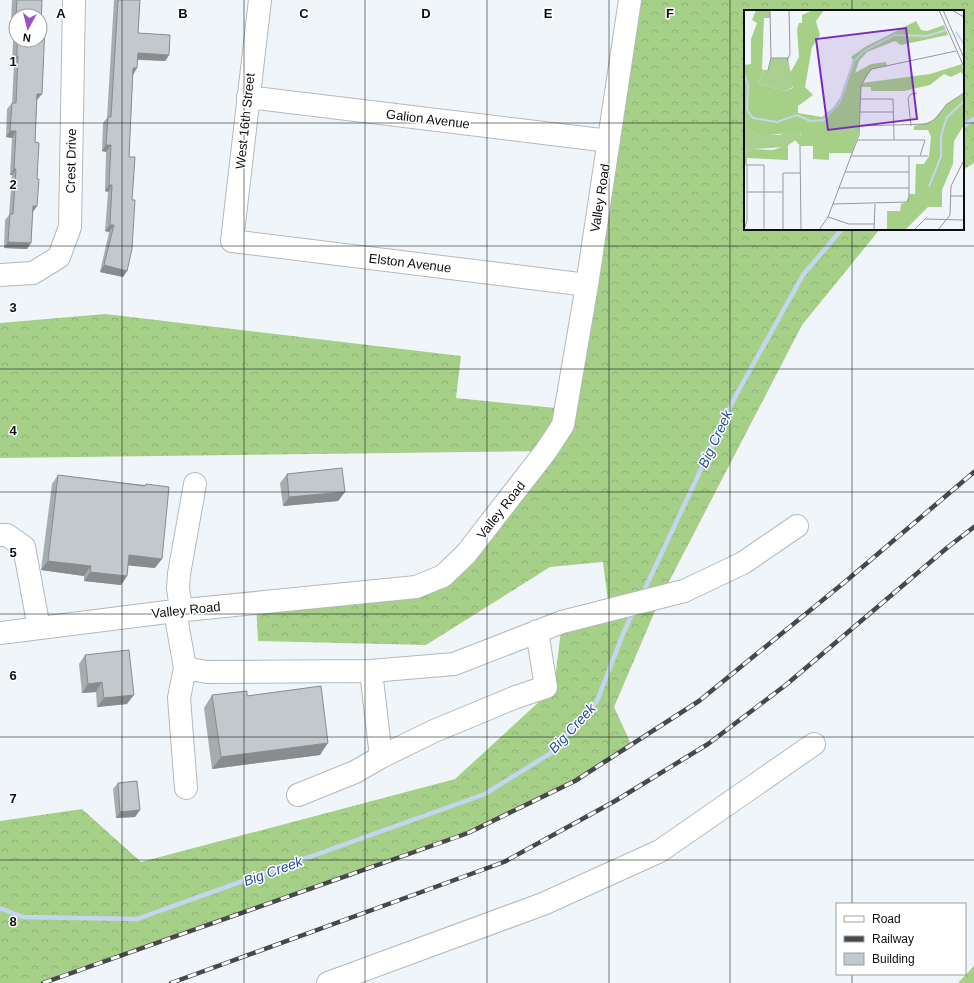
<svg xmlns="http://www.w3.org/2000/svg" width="974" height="983" viewBox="0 0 974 983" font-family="Helvetica,sans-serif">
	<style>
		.forest { fill: url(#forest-crowns) }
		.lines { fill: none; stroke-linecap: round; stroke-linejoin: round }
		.stream { stroke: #c5d5f1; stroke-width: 4.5 }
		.minor-casing { stroke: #b4b9bd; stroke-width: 24 }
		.minor { stroke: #fff; stroke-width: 22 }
		.rail-casing { stroke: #46494c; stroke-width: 4.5 }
		.rail { stroke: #fff; stroke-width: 3; stroke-dasharray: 9; stroke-linecap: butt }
		.wall { fill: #a7acaf; fill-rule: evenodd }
		.shaded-wall { fill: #888c8f }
		.building { fill: #c2c8cc; stroke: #888c8f }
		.grid { fill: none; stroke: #0c0e10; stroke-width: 1; stroke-opacity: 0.55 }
		.labels { text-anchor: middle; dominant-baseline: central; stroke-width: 3; stroke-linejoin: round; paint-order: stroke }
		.street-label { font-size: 13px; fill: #0c0e10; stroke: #fff }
		.water-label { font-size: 14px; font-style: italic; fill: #264f9e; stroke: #fff }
		.inset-river { fill: none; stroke: #c5d5f1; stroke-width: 2 }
		.inset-road { fill: none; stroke: #95999c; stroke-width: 1 }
		.view { fill: #7b2cbf; fill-opacity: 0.15; stroke: #7b2cbf; stroke-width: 2 }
		.inset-edge { fill: none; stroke: #0c0e10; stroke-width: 2 }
		.grid-label { font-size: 13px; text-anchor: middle; font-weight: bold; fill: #0c0e10; stroke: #fff; stroke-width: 3; stroke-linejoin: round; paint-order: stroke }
	</style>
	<defs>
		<pattern id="forest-crowns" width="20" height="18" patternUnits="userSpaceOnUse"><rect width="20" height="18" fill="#a6d088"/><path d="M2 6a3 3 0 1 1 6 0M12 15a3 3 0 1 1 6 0" fill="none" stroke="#8eb174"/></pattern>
	</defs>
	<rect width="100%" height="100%" fill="#f0f5fa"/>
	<!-- forest -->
	<path class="forest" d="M630,0H974V163L963,170V11H745V229H880L802,325L661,597L614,707L631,744L575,781L468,833L43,983H0V821L82,809L141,862L455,779L554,688L562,622L609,610L603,562L550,567L426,645L258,641L256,603L443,576L545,451L0,458V323L105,314L461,356L456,398L566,409Z
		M974,966V983H958Z"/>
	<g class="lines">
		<!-- stream -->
		<path class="stream" d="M963,126L974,119
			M642,595L735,397L803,275L842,229
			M0,908L23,917L137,919L485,794L551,753L597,701L623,634L634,610"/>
		<defs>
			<path id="minor" d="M260,0L232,241L587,285
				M248,97L609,141
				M0,275L33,273L59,257L70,227L74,0
				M0,535H7L24,547L39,628
				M181,610L178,588L179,574L195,484
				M175,611L185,668L179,698L186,788
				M0,633L175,611L416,587L443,576L466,554L546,451L563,425L587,285L630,0
				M185,668L207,672L371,671L454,664L562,622L684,591L743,563L797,526
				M371,671L381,757
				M298,795L355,772L381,757L434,731L516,697L546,687L537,631
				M328,983L543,904L660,851L814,744"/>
		</defs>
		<!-- minor casing -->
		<use href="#minor" class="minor-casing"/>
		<!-- minor -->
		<use href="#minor" class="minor"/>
		<defs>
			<path id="rail" d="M43,983L468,833L575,781L699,701L846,581L974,472
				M171,983L504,862L615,801L708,744L787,684L948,547L974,527"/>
		</defs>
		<!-- rail casing -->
		<use href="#rail" class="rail-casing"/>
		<!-- rail -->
		<use href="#rail" class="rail"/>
	</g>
	<!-- wall -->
	<path class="wall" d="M12,0H42L35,142L33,212L31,243L27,249L4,248L5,220L9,215L12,175H10L12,138L6,137L7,109L12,103L14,63L12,62L14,23H11ZM16,16H40V40H16Z
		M114,0H140L138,33L169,55L165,61L138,60L133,75L129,157L127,271L123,277L100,272L109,232L105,231L108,192L105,191L106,152L102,151L103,123L107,118Z
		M287,474L345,492L338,501L283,506L280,483Z
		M58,475L145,485L146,484L155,568L128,565L127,576L121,585L84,581V576L41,570L52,484Z
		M85,655L127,704L97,707L96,692L82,693L79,664Z
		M212,695L247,696L320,755L212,769L204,708Z
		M118,783L140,810L135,817L116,818L113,789Z"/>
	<!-- shaded-wall -->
	<path class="shaded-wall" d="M16,16V20L14,23H11Z
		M138,53L169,55L165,61L134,59Z
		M17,56H18L14,63L12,62Z
		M133,68H137L133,75Z
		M37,94H42L37,100Z
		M10,131H16L12,138L6,137Z
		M106,145H111L106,152L102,151Z
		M14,169H16L12,175H10Z
		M109,185H112L108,192L105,191Z
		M33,206H37L33,212Z
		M110,225H114L109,232L105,231Z
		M8,242L31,243L27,249L4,248Z
		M104,265L127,271L123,277L100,272Z
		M345,492L338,501L283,506L289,497Z
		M129,555L162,559L155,568L123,565Z
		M48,561L91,566L84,576L41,570Z
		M90,572L127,576L121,585L84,581Z
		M102,682L96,692L82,693L88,684Z
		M134,695L127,704L97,707L104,698Z
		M328,743L320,755L212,769L221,757Z
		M140,810L135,817L116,818L120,812Z"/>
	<!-- building -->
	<path class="building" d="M17,0H42L41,26H45L42,94H37L35,142L39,143L37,179H39L37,206H33L31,243L8,242L10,214H13L16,169H14L16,131H10L12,103H16L18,56H17V40H40V16H16Z
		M118,0H140L138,33L170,35L169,55L138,53L137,68H133L129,157H135L132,200H135L132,249L127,271L104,265L114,225H110L112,185H109L111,145H106L108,117H111Z
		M342,468L345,492L289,497L287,474Z
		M58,475L145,486L146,484L169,487L162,559L129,555L127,576L90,572L91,566L48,561Z
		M129,650L134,695L104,698L102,682L88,684L85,655Z
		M321,686L328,743L221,757L212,695L247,691V696Z
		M137,781L140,810L120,812L118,783Z"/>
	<!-- grid -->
	<path class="grid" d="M122,0V983M244,0V983M365,0V983M487,0V983M609,0V983M730,0V983M852,0V11M0,123H745M963,123H974M852,229V904M0,246H974M0,369H974M0,492H974M0,614H974M0,737H974M0,860H974M852,974V983"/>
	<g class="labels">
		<!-- street labels -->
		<g class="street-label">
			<text transform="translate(428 119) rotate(7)">Galion Avenue</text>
			<text transform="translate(245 121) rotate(-84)">West 16th Street</text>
			<text transform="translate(71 161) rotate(-89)">Crest Drive</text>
			<text transform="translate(600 198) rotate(-81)">Valley Road</text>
			<text transform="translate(410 263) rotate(7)">Elston Avenue</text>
			<text transform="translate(501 510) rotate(-52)">Valley Road</text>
			<text transform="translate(186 610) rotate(-6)">Valley Road</text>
		</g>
		<!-- water labels -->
		<g class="water-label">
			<text transform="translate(715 439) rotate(-65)">Big Creek</text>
			<text transform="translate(572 728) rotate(-47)">Big Creek</text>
			<text transform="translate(273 871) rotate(-20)">Big Creek</text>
		</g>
	</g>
	<!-- overview -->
	<g transform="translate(744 10)">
		<rect width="220" height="220" fill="#f0f5fa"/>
		<path d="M27,48H44L49,77L41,81L14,74L20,60H24ZM0,116L11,123L35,125L50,120L56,122L57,127L41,137L9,139L0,143Z" fill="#abcf91"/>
		<path d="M12,0H26V8H20L18,59L20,60L14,74L41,81L49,78L45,65L55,47L53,19L55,13H58V5L69,0H80L72,11L76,25L68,37L61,77L69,85L54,96V103L78,107L89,98L96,88L109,50L107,47L121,37L172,11L177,20L183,21L200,15L204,25L157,35L151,31L123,42L115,51L111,63L127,54L142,52L143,56L128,59L118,73L186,64L218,54L220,66L217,62L207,67L200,64L186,75L160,81H127V77H117L115,122L108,143H85V150L69,149V136H56L51,130L57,127L56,122L23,125L11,123L0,116V55L7,54V29L13,13L8,10ZM220,83V115L210,131L209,154L198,180V197H184L161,220H143V201H156L157,194L163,192L165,184H171L172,154H180L185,146L187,127L184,120H170V116L189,111L203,94ZM44,135V150L3,148V155H0V143L9,139L29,140Z" fill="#a6d088"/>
		<path class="inset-river" d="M212,22L220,34M0,63L4,75L3,100L9,108L33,112L53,105L66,111L80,110L96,92L110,51L120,41L150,25L183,26L202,20M185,177L197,146V126L203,107L220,91"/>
		<path class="inset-road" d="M195,0L220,57M199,0L220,48M208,0L220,7M27,48H44M43,51L46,44L45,0M24,60L27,48L26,0M116,89H149L150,130M116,102H149M115,116L183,114L191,109L203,94L220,83M167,116L164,88L167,84L173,83M113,130H181L176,146M56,136L57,220M107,146H184M101,162H165M95,178H165M3,182H39M207,186H220M89,194L163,192L165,187V146M84,207L105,214H130M0,219L3,211V155H20V220M39,220V163H56M75,220L84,207L115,125L117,76L124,63L128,59L212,41M130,220L131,194M170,220L181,209L220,210M194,220L206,205L207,176L220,150"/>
		<path class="view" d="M162,18L173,109L84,120L72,29Z"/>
		<rect width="220" height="220" class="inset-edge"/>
	</g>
	<g class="grid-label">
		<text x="61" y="18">A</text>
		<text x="183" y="18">B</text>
		<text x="304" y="18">C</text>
		<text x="426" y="18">D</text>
		<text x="548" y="18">E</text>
		<text x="670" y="18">F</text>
		<text x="13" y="66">1</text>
		<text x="13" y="189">2</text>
		<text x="13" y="312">3</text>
		<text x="13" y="435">4</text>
		<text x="13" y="557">5</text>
		<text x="13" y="680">6</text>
		<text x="13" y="803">7</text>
		<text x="13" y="926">8</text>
	</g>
	<!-- legend -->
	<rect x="836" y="903" width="130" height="72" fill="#ffffff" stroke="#9e9f9f"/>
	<rect x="844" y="916" width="20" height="6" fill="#ffffff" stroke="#9e9f9f"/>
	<text x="872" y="923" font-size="12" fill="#0c0e10">Road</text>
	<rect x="844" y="936" width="20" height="6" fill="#46494c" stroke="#9e9f9f"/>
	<text x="872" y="943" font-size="12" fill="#0c0e10">Railway</text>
	<rect x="844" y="953" width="20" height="12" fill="#c2c8cc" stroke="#9e9f9f"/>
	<text x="872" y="963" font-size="12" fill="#0c0e10">Building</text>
	<!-- north arrow -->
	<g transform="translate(28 28) rotate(187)"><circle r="19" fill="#ffffff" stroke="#9e9f9f"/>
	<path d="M0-3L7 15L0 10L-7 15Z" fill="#9a51c5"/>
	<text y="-6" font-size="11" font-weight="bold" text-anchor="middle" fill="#0c0e10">N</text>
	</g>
</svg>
